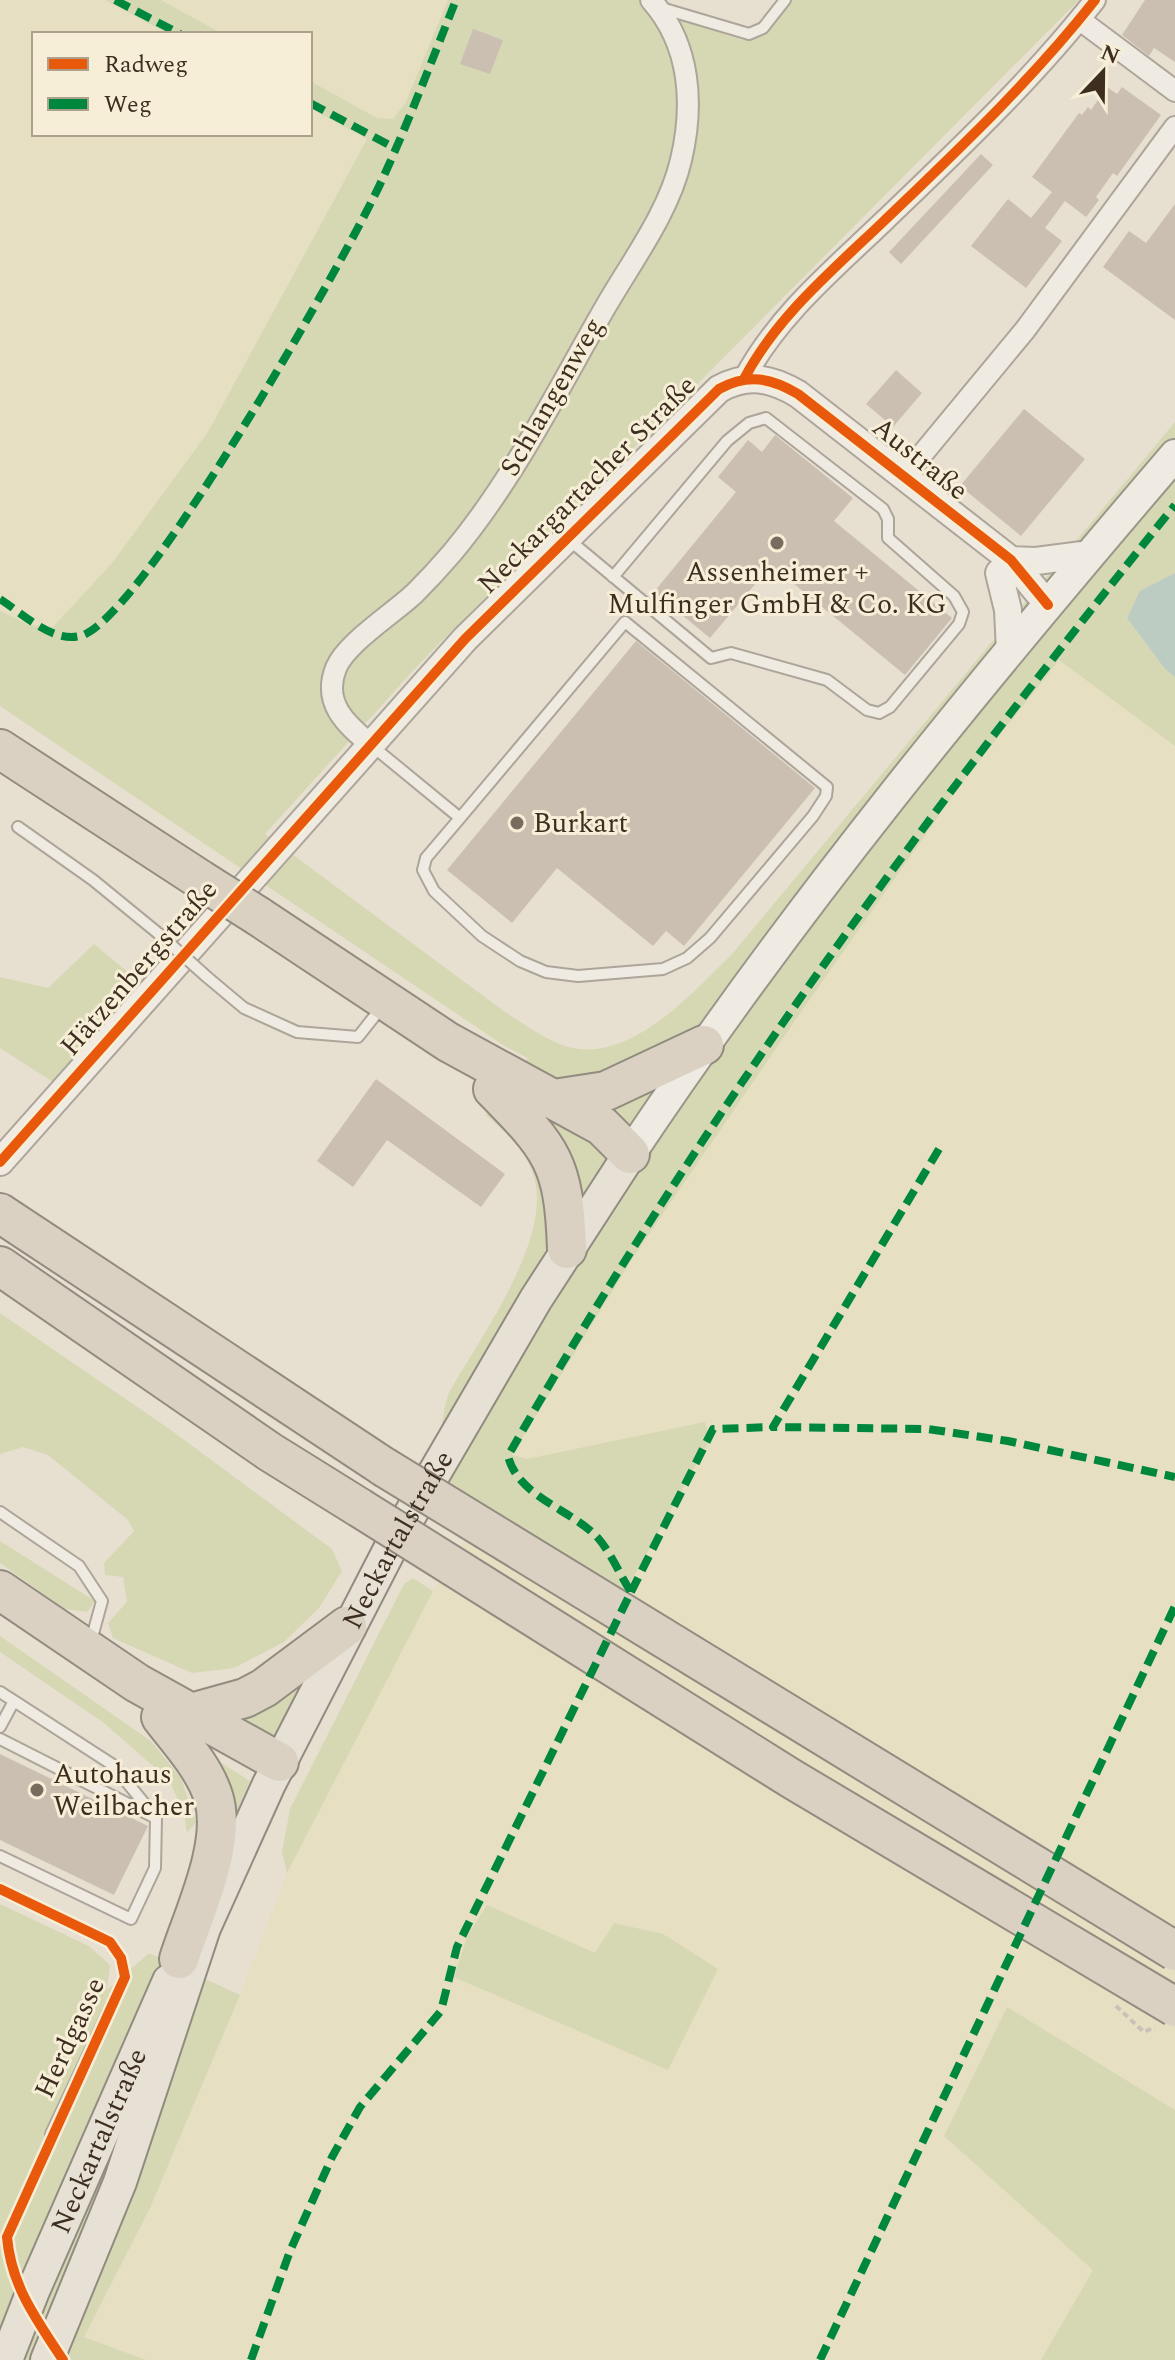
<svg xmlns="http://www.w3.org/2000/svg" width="1175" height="2360" viewBox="0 0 1175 2360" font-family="Spectral,serif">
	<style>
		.farmland { fill: #e6dfc2 }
		.green { fill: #d6d7b3 }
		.water { fill: #bcccc2 }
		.building { fill: #cbbfb2 }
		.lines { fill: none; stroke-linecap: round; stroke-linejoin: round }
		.service-casing { stroke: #ada599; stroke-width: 14 }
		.minor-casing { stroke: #ada599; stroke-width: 24 }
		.tertiary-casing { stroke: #ada599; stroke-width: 30 }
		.secondary-casing { stroke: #9c958a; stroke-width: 34 }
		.primary-casing { stroke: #928b80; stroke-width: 36 }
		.motorway-casing { stroke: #928b80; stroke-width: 42 }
		.path { stroke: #c8c2b9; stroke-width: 4; stroke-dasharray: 6 4; stroke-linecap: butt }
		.service { stroke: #efebe3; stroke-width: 10 }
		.minor { stroke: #efebe3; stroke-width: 20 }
		.tertiary { stroke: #efebe3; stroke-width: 26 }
		.secondary { stroke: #efebe3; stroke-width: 30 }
		.primary { stroke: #e6e1d4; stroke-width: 32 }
		.motorway { stroke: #dad1c2; stroke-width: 38 }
		.service-bridge-casing { stroke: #ada599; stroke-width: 14; stroke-linecap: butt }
		.motorway-bridge-casing { stroke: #928b80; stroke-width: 42; stroke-linecap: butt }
		.service-bridge { stroke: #efebe3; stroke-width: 10 }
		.motorway-bridge { stroke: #dad1c2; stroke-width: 38 }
		.quiet { stroke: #00873e; stroke-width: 8; stroke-dasharray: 16 8; stroke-linecap: butt }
		.cycleway-casing { stroke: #f7eed8; stroke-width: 15 }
		.cycleway { stroke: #e8590c; stroke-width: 10 }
		.poi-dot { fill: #786c5e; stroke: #f7eed8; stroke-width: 3 }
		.labels { text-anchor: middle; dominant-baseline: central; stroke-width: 6; stroke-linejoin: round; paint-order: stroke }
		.street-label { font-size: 28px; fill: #3d2e20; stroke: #f7eed8 }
		.poi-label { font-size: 28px; fill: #3d2e20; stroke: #f7eed8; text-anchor: start }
	</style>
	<rect width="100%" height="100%" fill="#e7e0d1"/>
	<!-- farmland -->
	<path class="farmland" d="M0,0H105L169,34H34V134H310V108L367,138L208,432L113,562L53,627L30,625L0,611Z
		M161,0H448L406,102L393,119L377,118L310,81V34H223Z
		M1059,659L1175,746V2110L1007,2007L944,2136L1094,2270L1041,2360H146L84,2337L150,2208L240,1995L287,1873L422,1610L482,1508L625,1591L710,1440L527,1459L512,1456L632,1259L803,1009L961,784Z"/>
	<!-- green -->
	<path class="green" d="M105,0H161L223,34H169Z
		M448,0H639L655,22L677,18L742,40L763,35L790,0H1079L421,662L265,834L505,1012C524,1024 544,1039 565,1046C629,1066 692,993 732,954L1175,422V573L1141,591L1127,618L1165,669L1175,677V746L1059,660L961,784L803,1009L632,1259L512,1455L527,1459L705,1422L710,1440L625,1592L418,1467C425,1455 435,1443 440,1430C445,1416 443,1403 451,1389C481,1336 557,1233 532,1171C523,1147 504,1131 486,1115L528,1058L506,1047L0,706V611L30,625L53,627L113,562L208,432L367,139L310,108V81L377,118L393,119L406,102Z
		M94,944L136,979L53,1082L0,1048V977L48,988Z
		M0,1313L168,1428L332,1549L342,1571L319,1608L284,1642L234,1668L192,1673L113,1638L108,1623L127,1602L123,1577L105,1575L104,1563L134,1531L128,1520L48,1455L23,1447L0,1454Z
		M0,1541L95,1601L87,1612L65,1609L0,1563Z
		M413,1578L433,1591L287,1873L282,1852L290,1809L404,1584Z
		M0,1636L151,1741L181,1778L196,1822L187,1833L184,1813L169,1780L104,1723L0,1652Z
		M301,1684L271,1741L228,1719Z
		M204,1752L250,1781L235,1815Z
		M0,1904L89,1946L110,1965L107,1990L149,1953L240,1995L150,2208L84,2337L146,2360H0Z
		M487,1905L595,1953L614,1923L663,1934L718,1969L668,2070L454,1977L468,1935Z
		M1007,2007L1175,2110V2360H1041L1093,2270L944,2136Z"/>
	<!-- water -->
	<path class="water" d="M1175,573V677L1165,669L1127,618L1140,591Z"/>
	<!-- building -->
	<path class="building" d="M1145,0H1175V62L1154,48L1149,56L1122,35Z
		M473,29L503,40L490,74L460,64Z
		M1107,87L1117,94L1122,87L1161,115L1117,176L1113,173L1096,197L1099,200L1086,217L1065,201L1045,228L1062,241L1026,288L971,246L1008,199L1031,218L1052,192L1032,177L1079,113L1082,115L1088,107L1091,110Z
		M981,154L993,165L901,264L889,252Z
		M1175,204V320L1103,267L1129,231L1146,243Z
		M896,370L922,393L893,427L866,404Z
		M1024,409L1085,459L1021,536L960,486Z
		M775,435L853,498L834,521L952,618L905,675L771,565L710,638L654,592L736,492L718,477L748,440L762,452Z
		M636,641L815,788L684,946L666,931L653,946L557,868L512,923L447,870Z
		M376,1079L505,1174L481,1207L387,1140L353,1187L317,1161Z
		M0,1754L148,1826L114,1895L0,1840Z"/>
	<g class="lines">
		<defs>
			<path id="service" d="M658,7L749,34L763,28L785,0
				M568,539L711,658L731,653L827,680L867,710L879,713L890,707L959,624L963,612L954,596L888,538V519L883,509L766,418L749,423L727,441L613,577
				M371,745L460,818L426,858L423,870L434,891L482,936L520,961L546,972L578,976L663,969L687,958L710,938L813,816L826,796L827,787L625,622L460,818
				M18,827L93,880L159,934
				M207,977L244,1008L297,1032L358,1037L377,1013
				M0,1512L79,1566L102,1601L91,1641
				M0,1692L113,1765L156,1818L155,1868L131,1919L0,1856
				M0,1727L14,1701
				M0,1739L152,1816
				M0,1889L110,1942L121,1958L125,1977L51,2134"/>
			<path id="minor" d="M1080,20L1175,91
				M744,379C777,316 834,269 885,220C958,150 1032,80 1095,0
				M905,475L1025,330L1175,127
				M370,744C346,724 322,703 336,668C346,643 394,613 415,593C427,581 440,567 452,553C514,479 558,389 606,306C632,261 669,212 681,160C694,105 691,45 651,0"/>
			<path id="tertiary" d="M1011,560L1036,561L1090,554
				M999,573L1008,610L1010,651
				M0,1162L465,639L719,389C748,373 771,378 798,394L1011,560L1048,605"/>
			<path id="secondary" d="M630,1154C794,908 983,679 1175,455"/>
			<g id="primary">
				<path id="s1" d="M6,2360L33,2291L169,1981"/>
				<path id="s2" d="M47,2360L120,2182L204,1928L269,1784L390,1549L536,1299L630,1154"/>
			</g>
			<path id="motorway" d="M0,749L201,880
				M258,916L448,1042L602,1126L630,1154
				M493,1089C553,1150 564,1163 567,1249
				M554,1099L606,1091L704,1045
				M0,1213L384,1467
				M0,1266L270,1452L360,1508
				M0,1590L137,1683L279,1762
				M191,1713L245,1698L264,1688L347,1626
				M161,1717C180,1742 205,1768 214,1799C227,1845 193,1915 179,1959"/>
		</defs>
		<!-- service casing -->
		<use href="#service" class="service-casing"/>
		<!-- minor casing -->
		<use href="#minor" class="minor-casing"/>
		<!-- tertiary casing -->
		<use href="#tertiary" class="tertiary-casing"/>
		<!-- secondary casing -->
		<use href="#secondary" class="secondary-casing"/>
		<!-- primary casing -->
		<use href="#primary" class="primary-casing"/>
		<!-- motorway casing -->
		<use href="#motorway" class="motorway-casing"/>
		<!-- path -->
		<path class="path" d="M1116,2006L1144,2032L1155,2027"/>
		<!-- service -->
		<use href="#service" class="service"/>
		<!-- minor -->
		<use href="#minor" class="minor"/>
		<!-- tertiary -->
		<use href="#tertiary" class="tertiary"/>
		<!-- secondary -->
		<use href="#secondary" class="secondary"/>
		<!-- primary -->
		<use href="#primary" class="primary"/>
		<!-- motorway -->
		<use href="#motorway" class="motorway"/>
		<defs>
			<path id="service-bridge" d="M159,934L207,977"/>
			<path id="motorway-bridge" d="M201,880L258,916
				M384,1467L1175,1951
				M360,1508L792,1779L1175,2007"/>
		</defs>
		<!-- service-bridge casing -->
		<use href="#service-bridge" class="service-bridge-casing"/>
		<!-- motorway-bridge casing -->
		<use href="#motorway-bridge" class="motorway-bridge-casing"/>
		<!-- service-bridge -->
		<use href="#service-bridge" class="service-bridge"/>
		<!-- motorway-bridge -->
		<use href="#motorway-bridge" class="motorway-bridge"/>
		<!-- quiet -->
		<path class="quiet" d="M115,0L180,34
			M310,103L395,148
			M0,599C22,613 52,643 80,636C141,622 350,251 382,180C409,121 432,60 456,0
			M939,1149L773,1427L928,1429L1008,1441L1175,1477
			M631,1592L713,1429L773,1427
			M251,2360L290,2251L332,2157L360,2107L441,2011L457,1947L631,1592C620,1575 611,1553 598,1538C571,1509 518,1497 508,1456C700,1119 931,807 1175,505
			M820,2360L1175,1606"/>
		<defs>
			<path id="cycleway" d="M744,379C777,316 834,269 885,220C958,150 1032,80 1095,0
				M0,1162L465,639L719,389C748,373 771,378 798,394L1011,560L1048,605
				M0,1889L110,1942L121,1958L125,1977L7,2237C11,2286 37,2320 63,2360"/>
		</defs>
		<!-- cycleway casing -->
		<use href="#cycleway" class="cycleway-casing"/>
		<!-- cycleway -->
		<use href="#cycleway" class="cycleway"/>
	</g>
	<!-- markers -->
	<g class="poi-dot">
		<circle cx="777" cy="543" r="8"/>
		<circle cx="517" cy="823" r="8"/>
		<circle cx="37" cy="1790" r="8"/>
	</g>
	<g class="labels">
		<!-- street labels -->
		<g class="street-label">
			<text transform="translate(552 397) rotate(-60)">Schlangenweg</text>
			<text transform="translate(920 459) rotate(39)">Austraße</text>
			<text transform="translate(587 485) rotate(-45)">Neckargartacher Straße</text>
			<text transform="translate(139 968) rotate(-49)">Hätzenbergstraße</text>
			<text stroke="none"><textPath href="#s2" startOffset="894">Neckartalstraße</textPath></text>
			<text transform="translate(70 2038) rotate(-65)">Herdgasse</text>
			<text stroke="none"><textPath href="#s1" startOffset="238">Neckartalstraße</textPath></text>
		</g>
		<!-- poi labels -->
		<g class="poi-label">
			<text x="777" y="572" text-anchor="middle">Assenheimer +<tspan x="777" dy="32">Mulfinger GmbH &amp; Co. KG</tspan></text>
			<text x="533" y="823">Burkart</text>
			<text x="53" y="1774">Autohaus<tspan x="53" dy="32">Weilbacher</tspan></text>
		</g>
	</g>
	<!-- legend -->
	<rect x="32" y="32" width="280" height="104" fill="#f7eed8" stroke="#ada18e" stroke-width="2"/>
	<rect x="48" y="58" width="40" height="12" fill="#e8590c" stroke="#ada18e" stroke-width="2"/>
	<text x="104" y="72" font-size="24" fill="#3d2e20">Radweg</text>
	<rect x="48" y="98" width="40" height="12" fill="#00873e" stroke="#ada18e" stroke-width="2"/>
	<text x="104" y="112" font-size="24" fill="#3d2e20">Weg</text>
	<!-- north arrow -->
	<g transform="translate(1103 72) rotate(22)" stroke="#f7eed8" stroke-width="6" paint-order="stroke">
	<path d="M0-6L14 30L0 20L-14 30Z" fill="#3d2e20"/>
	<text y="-12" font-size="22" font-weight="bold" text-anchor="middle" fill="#3d2e20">N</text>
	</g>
</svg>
